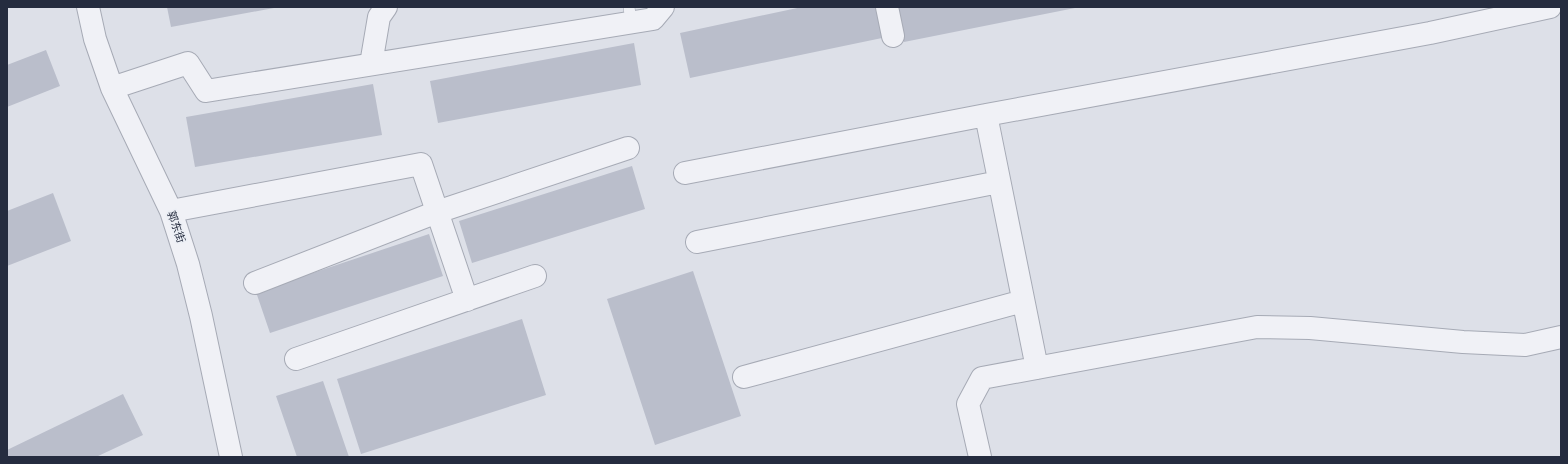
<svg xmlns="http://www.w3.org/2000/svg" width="1568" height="464" viewBox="0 0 1568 464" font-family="'Fira Sans','Noto Sans SC',sans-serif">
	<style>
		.building { fill: #babecb }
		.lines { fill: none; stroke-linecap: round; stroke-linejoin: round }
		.service-casing { stroke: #a6aab5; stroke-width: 12 }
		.minor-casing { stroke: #a6aab5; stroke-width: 24 }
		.service { stroke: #f0f1f6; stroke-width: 11 }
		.minor { stroke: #f0f1f6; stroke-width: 22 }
		.labels { text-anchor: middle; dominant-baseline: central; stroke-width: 3.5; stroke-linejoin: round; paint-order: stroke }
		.street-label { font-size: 11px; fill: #252c3f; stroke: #eceff5 }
	</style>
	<rect width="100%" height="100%" fill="#dde0e8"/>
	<!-- building -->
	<path class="building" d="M167,7H274V8L171,27Z
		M802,7H876L882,38L690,78L680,33Z
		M897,7H1075V8L904,42Z
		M634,43L641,85L438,123L430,81Z
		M46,50L60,86L7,107V65Z
		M373,84L382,135L195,167L186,117Z
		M632,166L645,209L472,263L459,221Z
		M53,193L71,241L7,266V211Z
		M429,234L443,276L270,333L256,292Z
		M693,271L741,416L655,445L607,299Z
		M522,319L546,395L361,454L337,379Z
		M323,381L349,457H297L276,396Z
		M123,394L143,435L96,457H7V450Z"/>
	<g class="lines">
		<defs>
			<path id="service" d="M629,7L631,22"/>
			<path id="minor" d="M88,7L95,39L112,88L171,211L188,264L201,316L231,457
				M887,7L893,36
				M371,64L379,17L386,7
				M112,88L188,63L206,91L653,19L663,7
				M986,115L1037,368
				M685,173L986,115L1430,33L1550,7
				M171,211L421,164L467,300
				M697,242L999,182
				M255,283L437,212L628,148
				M296,359L535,276
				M744,377L1023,301
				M980,457L968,404L982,378L1257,327L1310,328L1463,342L1525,345L1561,337"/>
		</defs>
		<!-- service casing -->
		<use href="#service" class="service-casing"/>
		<!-- minor casing -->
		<use href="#minor" class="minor-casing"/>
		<!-- service -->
		<use href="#service" class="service"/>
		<!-- minor -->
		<use href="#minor" class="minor"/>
	</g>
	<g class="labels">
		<!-- street labels -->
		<g class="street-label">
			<text transform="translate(176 227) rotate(71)">郭东街</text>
		</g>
	</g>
	<!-- border -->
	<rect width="1568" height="464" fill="none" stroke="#252c3f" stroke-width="16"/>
</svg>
